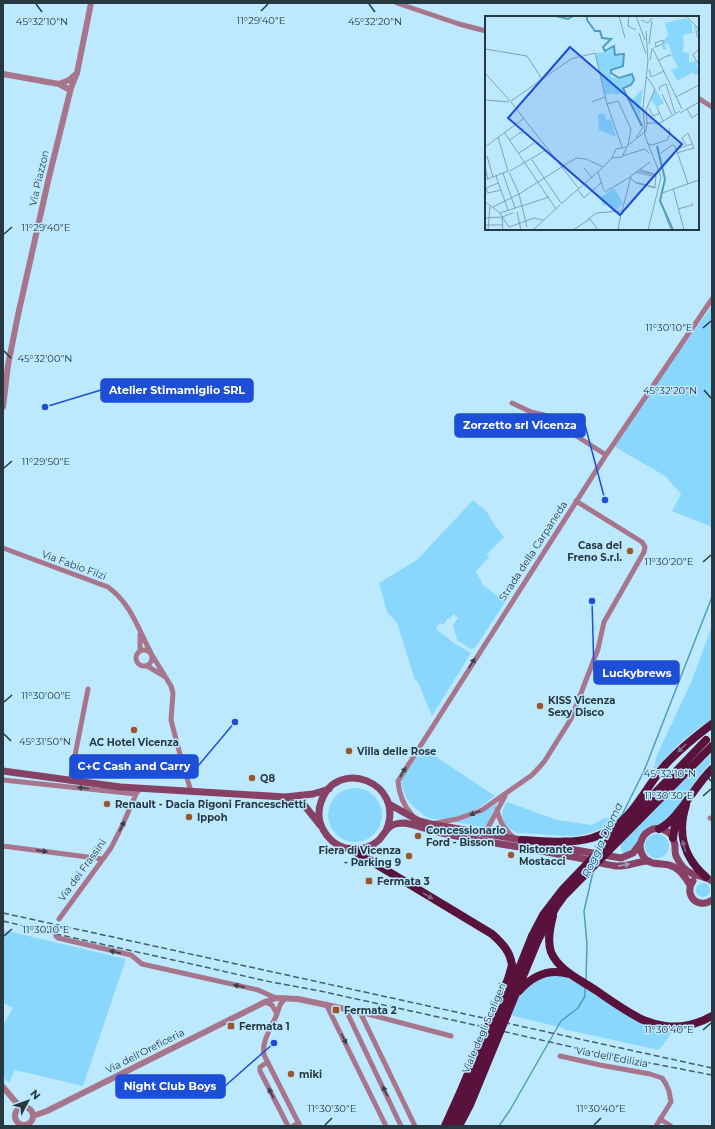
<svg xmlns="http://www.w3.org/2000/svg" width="715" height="1129" viewBox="0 0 715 1129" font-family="Montserrat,sans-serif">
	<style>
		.green { fill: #89d7fc }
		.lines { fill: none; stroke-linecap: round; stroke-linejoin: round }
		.stream { stroke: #4f9dc0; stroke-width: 1.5 }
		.minor { stroke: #a7768d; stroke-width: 5 }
		.tertiary { stroke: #a7768d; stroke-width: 6 }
		.secondary { stroke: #864165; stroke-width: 7 }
		.trunk { stroke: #58123b; stroke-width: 8 }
		.rail { stroke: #475e6a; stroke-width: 1.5; stroke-dasharray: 6 3; stroke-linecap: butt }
		.trunk-bridge { stroke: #58123b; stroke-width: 8 }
		.oneway { fill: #3a414c }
		.oneway2 { fill: #806889 }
		.oneway3 { fill: #a49dba }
		.ticks { fill: none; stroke: #273841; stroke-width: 1.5 }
		.poi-dot { fill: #9c562d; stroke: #bde9ff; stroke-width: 1.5 }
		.labels { text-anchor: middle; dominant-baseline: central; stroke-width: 3; stroke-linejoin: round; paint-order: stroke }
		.street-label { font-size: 10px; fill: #273841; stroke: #bde9ff }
		.poi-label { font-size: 10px; font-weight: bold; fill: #273841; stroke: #bde9ff; text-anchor: start }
		.water-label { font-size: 11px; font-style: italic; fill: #16556e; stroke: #bde9ff }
		.inset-river { fill: none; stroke: #4f9dc0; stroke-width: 2 }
		.inset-road { fill: none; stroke: #81a2b3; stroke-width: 1 }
		.view { fill: #1d4ed8; fill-opacity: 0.15; stroke: #1d4ed8; stroke-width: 2 }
		.inset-edge { fill: none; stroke: #273841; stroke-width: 2 }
		.ticks-label { font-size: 10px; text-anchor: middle; fill: #273841; stroke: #bde9ff; stroke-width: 3; stroke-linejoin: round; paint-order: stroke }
		.leader { fill: none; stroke: #1d4ed8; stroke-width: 1.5 }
		.callout-dot { fill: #1d4ed8; stroke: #bde9ff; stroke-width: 1.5 }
		.callout { fill: #1d4ed8; stroke: #1d4ed8; stroke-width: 1.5 }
		.callout-label { font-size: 11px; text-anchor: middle; font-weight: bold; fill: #fff }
	</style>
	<rect width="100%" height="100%" fill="#bde9ff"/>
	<!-- green -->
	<path class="green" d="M712,306V527L672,511L681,494L665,476L617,448L613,444Z
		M473,500L487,512L496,527L504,537L487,554L489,557L476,571L483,585L505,602L475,648L471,649L457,640L453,625L458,618L453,614L450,619L448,618L443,625L440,623L436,629L454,643L471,653L432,716L418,682L415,680L397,623L387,612L379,583L417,560Z
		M712,626V719C688,734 671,751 653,772L657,755L692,680Z
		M423,748L495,796C490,799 485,804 480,807C467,814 444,822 429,818C425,816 422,814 419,811C409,805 402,793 401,780Z
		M712,753V761L696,780L669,820L659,826L654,825L646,828L641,833L636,846L623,855L620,843Z
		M328 815a27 27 0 1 1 54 0a27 27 0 1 1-54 0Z
		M507,802L557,820L592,825L605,818L611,819L619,814L622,816C582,845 563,834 518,833C504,828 497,815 507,802Z
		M497,803L485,828L456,822L478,814Z
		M645 846a12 12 0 1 1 24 0a12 12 0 1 1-24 0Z
		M696 890a7 7 0 1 1 14 0a7 7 0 1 1-14 0Z
		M3,930L126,959L83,1086L15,1070L9,1083L3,1077V1025L13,1008L3,1003Z
		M566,974L630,1015L675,1028L659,1050L563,1029V1028L510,1015L519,995L536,978Z"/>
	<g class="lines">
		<!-- stream -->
		<path class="stream" d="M621,817L644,771L712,597
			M586,981L587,944L584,911L593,872
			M499,1126L510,1110L561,1021L578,1008L585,996V987"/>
		<!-- minor -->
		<path class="minor" d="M397,3L459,24L486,31
			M698,98L712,107
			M512,403L531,412L544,415L606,455
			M3,548L108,587C132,605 137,627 151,653
			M140,634V651
			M136 658a8 8 0 1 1 16 0a8 8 0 1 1-16 0Z
			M152,655L171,686L173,693L171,720L182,762L191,791
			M147,666L164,676
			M3,780L136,794
			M70,781L88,689
			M497,809C499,822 505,829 514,838
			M412,815C403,805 399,795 398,781L606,455L712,299
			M710,818L712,819
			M436,823L457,819L482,810L532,775L544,762L571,719L598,649L604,622L644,552L645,547L642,542L576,501
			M484,835L485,833L505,796
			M3,846L103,859
			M59,919L111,848L123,824L136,794L141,788
			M56,927V936L58,938L131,955L142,964L258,990L276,998
			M265,1002L272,1005L277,1014C272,1026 261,1042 264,1055L300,1126
			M326,1004L386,1126
			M345,1008L401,1126
			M360,1012L415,1126
			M360,1012L451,1036
			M277,1014L280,1005L285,998
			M560,1056L600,1065L650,1074L662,1078L666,1084L669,1091L671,1102L656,1126
			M268,1062L260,1067V1071L288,1126
			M660,1119L671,1126
			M293,1126L299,1123"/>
		<!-- tertiary -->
		<path class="tertiary" d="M3,74L59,84L70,90
			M59,84L69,80L76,74
			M3,407L8,365L18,315L49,177L71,88L77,73L91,3
			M3,1087L20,1107
			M15 1116a9 9 0 1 1 18 0a9 9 0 1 1-18 0Z
			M33,1116L47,1111L265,1002L276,998L298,999L360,1012"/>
		<!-- secondary -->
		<path class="secondary" d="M3,771L120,787L285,797L313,794L329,789
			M287,798L305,806L320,825
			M389,804L419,821L431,824L527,841
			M386,831C407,782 336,756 321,802C314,821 326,842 345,848C357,851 370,848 379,840C383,836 386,829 391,826C395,823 400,823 405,823C416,825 427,829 437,832C477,841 517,846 557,854C569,856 581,858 593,861C600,863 608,865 616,866C627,867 638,861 649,861
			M541,844L621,858L633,853L640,844
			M693,881C683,895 698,910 712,900
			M690,885C686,878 681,871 674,867C666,863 661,865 653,863C643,861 637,849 642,839C644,834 648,831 653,829C662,827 672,832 674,841C676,846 674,851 676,856C678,860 680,864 683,867C693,878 703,874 712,881"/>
		<!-- trunk -->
		<path class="trunk" d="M686,805C677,833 684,858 706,877
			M659,829C679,819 695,785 712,769
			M673,838L675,824L680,816
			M522,840C545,841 570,844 592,838C633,825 640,793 666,764C680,749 696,736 712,724
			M351,849L492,934C502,943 510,951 512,965
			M553,916C550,927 547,940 551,952C559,971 581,980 597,991C611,1001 626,1011 641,1019C648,1022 658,1025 665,1026C681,1028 698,1024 712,1016
			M519,991C533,975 549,968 569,974
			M501,1014L532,936
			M507,1015L538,940"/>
		<!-- rail -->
		<path class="rail" d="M3,913L712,1068
			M3,921L56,934L196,965L266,981L320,991L484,1027L598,1053L712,1075"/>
		<!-- trunk-bridge -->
		<path class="trunk-bridge" d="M532,936L543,915L563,889L706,740
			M538,940L556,907L564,896L712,746
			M451,1124L463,1102L501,1014
			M445,1126L459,1095L508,979L512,965
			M459,1126L470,1105L507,1015"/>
	</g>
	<!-- one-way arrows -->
	<defs><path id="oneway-solid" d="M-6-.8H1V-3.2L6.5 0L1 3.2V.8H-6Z"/></defs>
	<g class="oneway">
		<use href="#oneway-solid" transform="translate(472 663) rotate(-58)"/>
		<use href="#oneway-solid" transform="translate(403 772) rotate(-58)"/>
		<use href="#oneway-solid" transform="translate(83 788) rotate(-174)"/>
		<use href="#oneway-solid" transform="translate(475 813) rotate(158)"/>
		<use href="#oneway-solid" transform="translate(122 826) rotate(-64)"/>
		<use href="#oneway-solid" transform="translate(42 851) rotate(8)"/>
		<use href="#oneway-solid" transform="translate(115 952) rotate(-167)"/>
		<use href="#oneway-solid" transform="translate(239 986) rotate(-167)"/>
		<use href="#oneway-solid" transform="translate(344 1039) rotate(64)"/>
		<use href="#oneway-solid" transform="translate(385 1091) rotate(-116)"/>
		<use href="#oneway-solid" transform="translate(271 1093) rotate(-117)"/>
	</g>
	<g class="oneway2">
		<use href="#oneway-solid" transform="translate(682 748) rotate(137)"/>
		<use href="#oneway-solid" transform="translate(684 846) rotate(-106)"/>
		<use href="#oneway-solid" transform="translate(428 896) rotate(31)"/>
	</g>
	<use class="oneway3" href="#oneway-solid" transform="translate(624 865) rotate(-11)"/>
	<!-- ticks -->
	<path class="ticks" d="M36,4L42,12M369,4L375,12M261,11L268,4M4,234L12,227M703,328L711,321M4,351L11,358M704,390L711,398M4,468L12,461M703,562L711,555M4,702L12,695M4,734L11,741M704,773L711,781M703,796L711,789M4,936L12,929M703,1030L711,1023M325,1125L332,1118M594,1125L601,1118"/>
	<!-- markers -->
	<g class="poi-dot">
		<circle cx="630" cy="551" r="4"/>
		<circle cx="540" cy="706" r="4"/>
		<circle cx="134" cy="730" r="4"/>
		<circle cx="349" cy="751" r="4"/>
		<circle cx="252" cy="778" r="4"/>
		<circle cx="107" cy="804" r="4"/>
		<circle cx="189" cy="817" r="4"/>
		<circle cx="418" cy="836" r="4"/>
		<circle cx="511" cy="855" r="4"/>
		<circle cx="409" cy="856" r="4"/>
		<rect x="365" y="877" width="8" height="8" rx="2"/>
		<rect x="332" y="1006" width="8" height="8" rx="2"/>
		<rect x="227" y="1022" width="8" height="8" rx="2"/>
		<circle cx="291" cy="1074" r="4"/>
	</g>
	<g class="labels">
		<!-- street labels -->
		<g class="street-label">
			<text transform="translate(39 178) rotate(-77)">Via Piazzon</text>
			<text transform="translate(533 551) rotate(-57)">Strada della Carpaneda</text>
			<text transform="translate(74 565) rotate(20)">Via Fabio Filzi</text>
			<text transform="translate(82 870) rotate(-54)">Via dei Frassini</text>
			<text transform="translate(484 1028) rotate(-67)">Viale degli Scaligeri</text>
			<text transform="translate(145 1051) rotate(-27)">Via dell'Oreficeria</text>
			<text transform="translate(612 1057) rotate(11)">Via dell'Edilizia</text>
		</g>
		<!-- poi labels -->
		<g class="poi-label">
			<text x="622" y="545" text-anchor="end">Casa del<tspan x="622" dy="12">Freno S.r.l.</tspan></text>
			<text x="548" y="700">KISS Vicenza<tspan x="548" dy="12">Sexy Disco</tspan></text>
			<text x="134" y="742" text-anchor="middle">AC Hotel Vicenza</text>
			<text x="357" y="751">Villa delle Rose</text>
			<text x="260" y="778">Q8</text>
			<text x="115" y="804">Renault - Dacia Rigoni Franceschetti</text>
			<text x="197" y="817">Ippoh</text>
			<text x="426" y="830">Concessionario<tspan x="426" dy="12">Ford - Bisson</tspan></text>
			<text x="519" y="849">Ristorante<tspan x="519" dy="12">Mostacci</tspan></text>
			<text x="401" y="850" text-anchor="end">Fiera di Vicenza<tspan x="401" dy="12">- Parking 9</tspan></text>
			<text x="377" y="881">Fermata 3</text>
			<text x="344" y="1010">Fermata 2</text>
			<text x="239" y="1026">Fermata 1</text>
			<text x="299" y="1074">miki</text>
		</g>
		<!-- water labels -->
		<g class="water-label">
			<text transform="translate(602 840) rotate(-65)">Roggia Dioma</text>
		</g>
	</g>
	<!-- overview -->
	<g transform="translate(485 16)">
		<rect width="214" height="214" fill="#bde9ff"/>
		<path d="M201,2L207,8V16L210,15L209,9L212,12L210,16L198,19L199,32L197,36L204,37V47L211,45L214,58L209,59L208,56L192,65L186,53L193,52L187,40L179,42L187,38L183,27L180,28L182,33L179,34L176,29L183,19L180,7ZM129,31V40H138L137,49L126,53V61L134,63L146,59L148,64L145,69L137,70L139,75L132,79L128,77L120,79L110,37L123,36ZM158,72L155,95L156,103L146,85ZM170,73L179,87L171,91L166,83ZM113,98H120L121,104L126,103L131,121L114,114ZM129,172L138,187L131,194L127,195L124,187L118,190L115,182Z" fill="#89d7fc"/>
		<path class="inset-river" d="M71,0L83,3L88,0M102,0V4L110,15H115L117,22L126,23L118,31L120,35L129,30L130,39L139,38L138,50L126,54V57L134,62L147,58L149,64L146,69L138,72L157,110M172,130L180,163L175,185L188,214"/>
		<path class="inset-road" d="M134,0L140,22M144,0L143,10L151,14M151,0L160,24M201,0L213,12M156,4L163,7L167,2M214,11L211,17L214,23M161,15L163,45L158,91L160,120L176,161L163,214M154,17L161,38M164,28L167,5M169,31H171L175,29L179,26L178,24L170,27L171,30M0,33L42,40L57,63M168,33L197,93M214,33L208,39L214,49M165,44L167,32M174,44L186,38M164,53L166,61L179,55M0,57L25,85M175,75L174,71L181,68L190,97M177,78L187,99M191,81L214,69M0,84L24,86M26,85L86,43L110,37L122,88L137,131M26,86L94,173M107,86L120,81M122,88L133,85L146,113L143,129M172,91L178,105M164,92L168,100L175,97M202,93L207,102L214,97M195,97L214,86M162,108L161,94L170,73L162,61M19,116L71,193M13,121L23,155M151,122L158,111M25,124L36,116L38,118M162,127L167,129L182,124L185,118L184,112M0,131L38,103M191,133L207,128M34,137L49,127M176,137L187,129L190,130L203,168M192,137L209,132L203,117L197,122L201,129M2,140L8,161M137,140L160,133L164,137M127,142L137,141L142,131M101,143L118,151M47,144L76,187M0,151L3,163M99,152L107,162M154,153L171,159M25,155L61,134M154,155L171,159L170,171M24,156L34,178L42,211M113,156L119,175M151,156L171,161M18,157L30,192M11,160L23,194M145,162L150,166L151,167H154L169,171H170V172L151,167M0,164L23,155M0,170L3,177L16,174M1,172L13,167M188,172L199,214M93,174L99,182L117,166M120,176L145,161M177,177L214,164M0,186L14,196L24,211L49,202L58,204M76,188L115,154L127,142L131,133L141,131L161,115L162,107H175L195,95M8,191L34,178L91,142L101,143M193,193L208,189L207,187M137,195L146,160L165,146M32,196L36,214M15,197L64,181M180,198L186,214M17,201L18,214M0,202L17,201L28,197M103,203L112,197L135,195M0,209H18M3,214L5,190M48,214L75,189M88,214L105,203L113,214M126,214H143M133,214L136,197"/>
		<path class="view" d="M85,31L197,128L135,199L23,102Z"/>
		<rect width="214" height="214" class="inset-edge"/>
	</g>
	<g class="ticks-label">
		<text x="261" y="24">11°29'40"E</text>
		<text x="42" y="25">45°32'10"N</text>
		<text x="375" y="25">45°32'20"N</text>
		<text x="46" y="231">11°29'40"E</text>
		<text x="669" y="331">11°30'10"E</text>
		<text x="45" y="362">45°32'00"N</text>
		<text x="670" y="394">45°32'20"N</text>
		<text x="46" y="465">11°29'50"E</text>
		<text x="669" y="565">11°30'20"E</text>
		<text x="46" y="699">11°30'00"E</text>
		<text x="45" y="745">45°31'50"N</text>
		<text x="670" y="777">45°32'10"N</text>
		<text x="669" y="799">11°30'30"E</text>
		<text x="46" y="933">11°30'10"E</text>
		<text x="669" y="1033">11°30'40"E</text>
		<text x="332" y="1112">11°30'30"E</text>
		<text x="601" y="1112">11°30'40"E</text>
	</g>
	<!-- callouts -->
	<path class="leader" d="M45 407L101 390M605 500L585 425M592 601L594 673M235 722L198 766M274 1043L225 1086"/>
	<g class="callout-dot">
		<circle cx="45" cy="407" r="4"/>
		<circle cx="605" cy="500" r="4"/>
		<circle cx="592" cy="601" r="4"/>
		<circle cx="235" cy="722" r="4"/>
		<circle cx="274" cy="1043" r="4"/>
	</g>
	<g class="callout">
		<rect x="101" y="379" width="152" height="23" rx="4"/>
		<rect x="455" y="414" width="130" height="23" rx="4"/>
		<rect x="594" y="661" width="85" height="23" rx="4"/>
		<rect x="70" y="755" width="128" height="23" rx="4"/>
		<rect x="116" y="1075" width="109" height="23" rx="4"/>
	</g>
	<g class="callout-label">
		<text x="177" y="394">Atelier Stimamiglio SRL</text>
		<text x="520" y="429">Zorzetto srl Vicenza</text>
		<text x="637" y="677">Luckybrews</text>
		<text x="134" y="770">C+C Cash and Carry</text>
		<text x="170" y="1090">Night Club Boys</text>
	</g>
	<!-- border -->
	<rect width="715" height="1129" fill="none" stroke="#273841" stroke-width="8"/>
	<!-- north arrow -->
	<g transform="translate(28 1101) rotate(49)" stroke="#bde9ff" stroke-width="3" paint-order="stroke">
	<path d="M0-3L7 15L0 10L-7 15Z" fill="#273841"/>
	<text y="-6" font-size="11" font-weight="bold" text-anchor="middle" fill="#273841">N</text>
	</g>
</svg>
